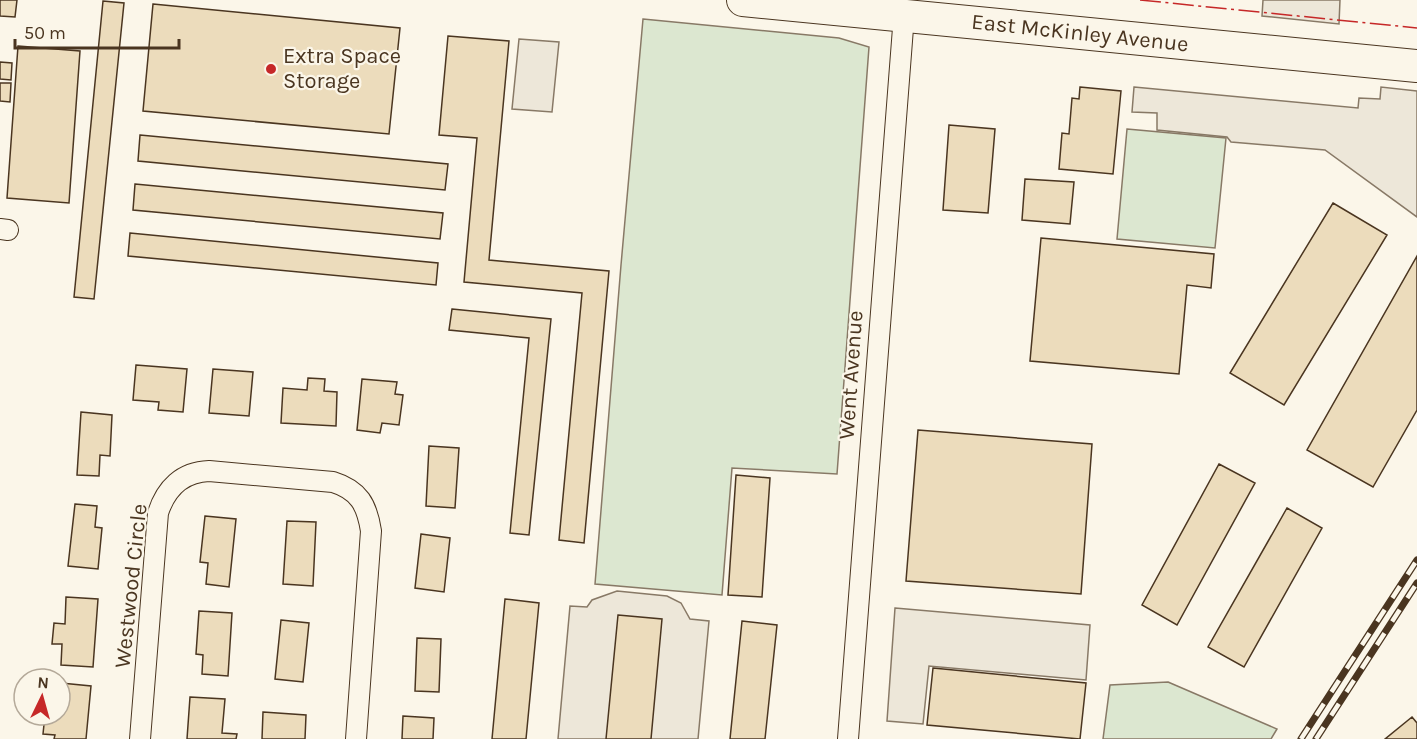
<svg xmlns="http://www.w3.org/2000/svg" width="1417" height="739" viewBox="0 0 1417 739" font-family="Karla,sans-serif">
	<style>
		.green { fill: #dce7d0; stroke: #887966; stroke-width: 1.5 }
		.parking { fill: #ede7d9; stroke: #887966; stroke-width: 1.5 }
		.building { fill: #ecdcbc; stroke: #4a3520; stroke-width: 1.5 }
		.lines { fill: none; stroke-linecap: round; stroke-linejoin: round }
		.minor-casing { stroke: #4a3520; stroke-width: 22 }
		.primary-casing { stroke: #4a3520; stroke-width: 34 }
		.minor { stroke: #fbf6e9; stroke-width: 20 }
		.primary { stroke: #fbf6e9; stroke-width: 32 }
		.rail-casing { stroke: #4a3520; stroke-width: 7 }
		.rail { stroke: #fbf6e9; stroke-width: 4.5; stroke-dasharray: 14; stroke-linecap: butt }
		.power { stroke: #c62828; stroke-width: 1.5; stroke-dasharray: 21 4.5 3 4.5; stroke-linecap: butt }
		.poi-dot { fill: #c62828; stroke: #fbf6e9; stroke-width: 2 }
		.labels { text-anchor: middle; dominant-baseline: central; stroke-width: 4.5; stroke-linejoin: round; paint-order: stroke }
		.street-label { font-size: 22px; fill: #4a3520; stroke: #fbf6e9 }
		.poi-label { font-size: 22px; fill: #4a3520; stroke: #fbf6e9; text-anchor: start }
	</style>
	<rect width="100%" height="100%" fill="#fbf6e9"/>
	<!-- green -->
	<path class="green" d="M643,19L839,38L869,47L837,474L732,468L722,595L595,584L621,265Z
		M1127,129L1226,138L1215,248L1117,239Z
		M1168,682L1277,729L1271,739H1103L1110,685Z"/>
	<!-- parking -->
	<path class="parking" d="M1263,0H1340L1339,24L1262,16Z
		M519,39L559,42L552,112L512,109Z
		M1134,87L1358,108L1359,98L1380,99L1381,87L1417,91V217L1325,150L1231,142L1227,137L1157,130V113L1132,112Z
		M617,591L667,596L681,603L690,619L709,621L698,739H558L570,606L587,607L592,600Z
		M895,608L1090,625L1086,680L929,666L923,724L887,721Z"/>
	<!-- building -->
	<path class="building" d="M0,0H17L15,17L0,16Z
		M103,1L124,3L94,299L74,297Z
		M153,4L400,28L389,134L143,111Z
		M448,36L509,41L489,260L609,271L584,543L559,540L582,293L464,282L477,138L439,135Z
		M18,46L80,51L69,203L7,198Z
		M0,62L12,63L11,80L0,79Z
		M0,83H11L10,102L0,101Z
		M1080,87L1121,91L1113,174L1059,169L1062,133L1069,134L1072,98L1079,99Z
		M949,125L995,129L988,213L943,210Z
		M140,135L448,164L445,190L138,161Z
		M1025,179L1074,182L1070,224L1022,220Z
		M135,184L443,213L440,239L133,210Z
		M1333,203L1387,235L1284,405L1230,373Z
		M130,233L438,263L436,285L128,256Z
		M1041,238L1214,254L1211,288L1187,285L1179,374L1030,361Z
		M1417,256V410L1373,487L1307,450Z
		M452,309L551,319L529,535L510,533L529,338L449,330Z
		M136,365L187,369L183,412L158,410L159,402L133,400Z
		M213,369L253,372L249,416L209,413Z
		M308,378L325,379L324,391L337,392L336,426L281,423L283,388L307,390Z
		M362,379L397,382L395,394L403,395L399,425L382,423L380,433L357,430Z
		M81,412L112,415L110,456L100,455L99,476L77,475Z
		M918,430L1092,444L1081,594L906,581Z
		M429,446L459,448L455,508L426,506Z
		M1219,464L1255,483L1177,625L1142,605Z
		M736,475L770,478L762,597L728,595Z
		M75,504L97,506L95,527L102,528L98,569L68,566Z
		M1287,508L1322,528L1244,667L1208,647Z
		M205,516L236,519L229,587L206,584L208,563L200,562Z
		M287,521L316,522L313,586L283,584Z
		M421,534L450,538L444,592L415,588Z
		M66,597L98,599L93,667L61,665L62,644H52L54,623L65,624Z
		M505,599L539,603L526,739H492Z
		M199,611L232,613L228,676L202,674L203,655L196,654Z
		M618,615L662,619L651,739H606Z
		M281,620L309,623L303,682L275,679Z
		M742,621L777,625L765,739H730Z
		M417,638L441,639L439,692L415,691Z
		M933,668L1086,683L1080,739L927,725Z
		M61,683L91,686L86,739H54L55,735L43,734L45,715H60Z
		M190,697L225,699L222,733L237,734L236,739H187Z
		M263,712L306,715L305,739H262Z
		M403,716L434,718L433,739H402Z
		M1412,717L1417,723V739H1385Z"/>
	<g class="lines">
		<defs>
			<path id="minor" d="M0,229L8,230
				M140,739L158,513C166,488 182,472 209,471L333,482C359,490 367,505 371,531L356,739
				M848,739L904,15"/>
			<path id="primary" d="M743,0L1417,66"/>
		</defs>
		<!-- minor casing -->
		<use href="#minor" class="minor-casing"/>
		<!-- primary casing -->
		<use href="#primary" class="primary-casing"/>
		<!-- minor -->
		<use href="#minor" class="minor"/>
		<!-- primary -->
		<use href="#primary" class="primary"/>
		<defs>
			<path id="rail" d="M1301,739L1417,560
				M1316,739L1417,583"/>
		</defs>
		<!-- rail casing -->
		<use href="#rail" class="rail-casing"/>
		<!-- rail -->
		<use href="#rail" class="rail"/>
		<!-- power -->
		<path class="power" d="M1140,0L1417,28"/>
	</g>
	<!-- markers -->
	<circle class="poi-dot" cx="271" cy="69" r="6"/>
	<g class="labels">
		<!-- street labels -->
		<g class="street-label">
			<text transform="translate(1080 33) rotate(6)">East McKinley Avenue</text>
			<text transform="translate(851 375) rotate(-86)">Went Avenue</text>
			<text transform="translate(131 586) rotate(-84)">Westwood Circle</text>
		</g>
		<!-- poi labels -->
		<g class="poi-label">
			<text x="283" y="56">Extra Space<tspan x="283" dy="25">Storage</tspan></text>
		</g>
	</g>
	<!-- north arrow -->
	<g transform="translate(42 697) rotate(5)"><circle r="28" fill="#fbf6e9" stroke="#b4a999" stroke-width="1.5"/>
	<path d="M0-4.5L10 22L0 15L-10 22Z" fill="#c62828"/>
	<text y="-9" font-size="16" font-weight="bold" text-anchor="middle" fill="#4a3520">N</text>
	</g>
	<!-- scale -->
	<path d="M15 39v9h164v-9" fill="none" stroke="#4a3520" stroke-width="3"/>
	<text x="24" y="39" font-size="18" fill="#4a3520" stroke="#fbf6e9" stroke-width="4.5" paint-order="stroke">50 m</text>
</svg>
